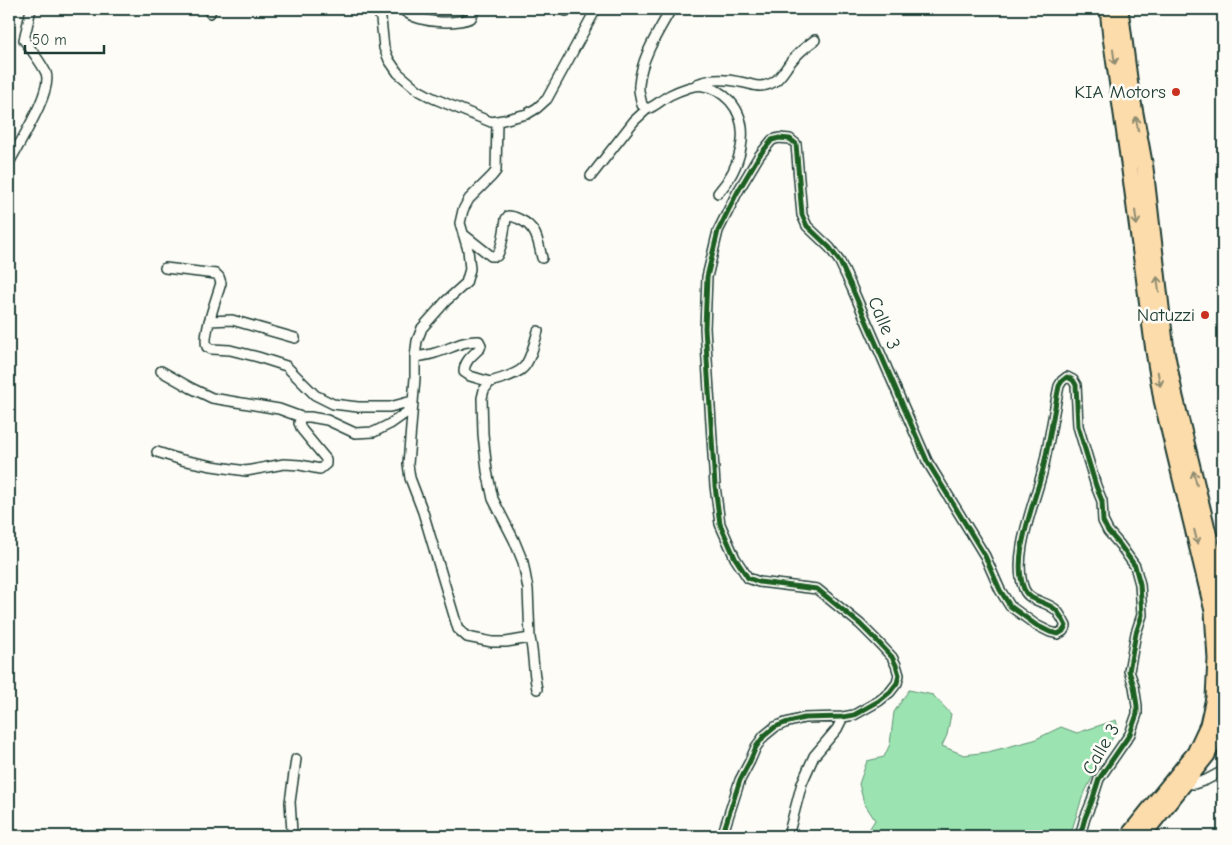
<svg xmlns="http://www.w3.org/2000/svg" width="1232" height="845" viewBox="0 0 1232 845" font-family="'Comic Neue',sans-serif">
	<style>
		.green { fill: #9be3b0; stroke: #5d9072 }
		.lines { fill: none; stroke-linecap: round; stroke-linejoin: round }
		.street-casing { stroke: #1f3d34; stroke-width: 12 }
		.primary-casing { stroke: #1f3d34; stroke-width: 19 }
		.street { stroke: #fdfcf7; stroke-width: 9 }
		.primary { stroke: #fddcac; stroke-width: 15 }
		.cycleway-casing { stroke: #fdfcf7; stroke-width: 8 }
		.cycleway { stroke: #1b5e20; stroke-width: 5 }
		.oneway { stroke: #8e8c70 }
		.poi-dot { fill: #c8321e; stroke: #fdfcf7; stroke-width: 2 }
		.labels { text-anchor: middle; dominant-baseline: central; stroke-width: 5; stroke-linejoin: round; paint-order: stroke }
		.poi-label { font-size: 19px; fill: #1f3d34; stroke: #fdfcf7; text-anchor: end }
		.street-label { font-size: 19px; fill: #1f3d34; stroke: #fdfcf7 }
	</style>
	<rect width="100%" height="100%" fill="#fdfcf7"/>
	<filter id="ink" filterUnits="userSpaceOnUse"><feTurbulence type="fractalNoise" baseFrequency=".02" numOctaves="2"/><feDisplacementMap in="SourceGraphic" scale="10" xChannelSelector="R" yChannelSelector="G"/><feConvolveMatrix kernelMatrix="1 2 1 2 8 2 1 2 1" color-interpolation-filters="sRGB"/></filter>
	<g filter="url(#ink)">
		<!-- green -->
		<path class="green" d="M909,690L933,695L951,714L947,735L942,746L964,755L988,752L1034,740L1061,727L1077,733L1116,720L1118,728L1108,746L1082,798L1070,836H865L875,820L864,803L859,784L867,761L884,757L890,744L894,712Z"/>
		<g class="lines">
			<defs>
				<path id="street" d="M377,9L381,19L384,48L389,60L398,73L418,90L433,98L491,122L503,120L527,114L537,108L547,99L596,9
					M402,9C417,23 452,25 471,18L473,14L471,9
					M671,9C658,32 641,58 639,85C638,91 641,99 642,105L647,109C656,106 662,99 670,95C678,91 695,84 703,86C714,87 723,94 730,101C754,128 739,170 718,193
					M566,11L568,9
					M210,13L211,9
					M697,84C710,79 726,79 740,82C754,84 758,90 774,82C781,77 784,71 789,64C796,55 805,47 815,40
					M497,121L496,171L492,176L469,199L463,210L460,223L468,250L470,269L466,283L446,301L422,328L417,341L415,357V378L408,464L410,478L423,512L458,629L467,637L492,642H506L530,638L528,589L523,562L514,540L493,499L487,471L483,434L482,398L484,390L490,382C500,379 516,375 523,368C530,362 535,341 538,331
					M9,163C18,145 53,91 46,73C42,64 30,48 24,40L31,9
					M591,176L634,121L647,109
					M463,234L491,256H497C503,246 504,231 506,219L508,216C512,216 515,217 519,219C537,227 538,241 542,258
					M165,268L216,274L219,277L221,283C217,297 202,336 207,347L211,349L230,350L258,357L286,366L315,395L333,404L358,407H390L412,401
					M209,321L232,320L295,338
					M415,357C422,356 429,355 435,353C450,349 463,340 479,341L481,345L480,348C473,355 464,361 464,372L470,376L490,382
					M161,371L191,388L212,398L279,409L301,417
					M157,452L182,460L212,466L246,471L284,464L300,465L320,469L326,464V459L302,430L299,423L301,417H310L327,420L355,433L374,432L390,424L407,412L410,403
					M530,638C534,655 533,672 537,689
					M1185,783L1194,784L1206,780L1223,771
					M293,836L292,832L290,802L296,759
					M722,836L740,780L750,761L756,747L764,736L775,727L785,723L804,718L843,717L854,715L879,701L890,692L897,683L899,675L896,665L892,657L877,641L860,624L817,589L759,582L748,578L735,558L720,524L715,486L705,328L707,277L718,231L737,193L759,156L772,140L779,138L790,139L796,144L802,215L807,226L830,248L840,262L852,288L927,461L985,556L1000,590L1010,606L1036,625L1050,632L1058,634L1063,631L1066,626C1063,620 1060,614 1056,610C1047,601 1029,602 1024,589C1011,557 1034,505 1042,473C1049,445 1053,415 1059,386L1062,381L1067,377L1073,380L1076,385L1078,426L1096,486L1102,501L1103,521L1108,531L1120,545L1135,566L1140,584L1142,615L1136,633L1129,671L1134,686L1137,706V714L1130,734L1099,779L1092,801L1085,818L1080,836
					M788,836L802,783L814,756L837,729L843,717"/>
				<path id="primary" d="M1108,9L1111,37L1130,170L1154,351L1162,400L1213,611L1216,659L1214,698L1208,725L1195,753L1128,836
					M1120,9L1130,86L1145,168L1166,351L1175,397L1223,594
					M1142,836L1207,755L1221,726L1223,713"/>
			</defs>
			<!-- street casing -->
			<use href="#street" class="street-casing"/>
			<!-- primary casing -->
			<use href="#primary" class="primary-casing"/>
			<!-- street -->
			<use href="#street" class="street"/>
			<!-- primary -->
			<use href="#primary" class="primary"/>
			<defs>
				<path id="cycleway" d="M722,836L740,780L750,761L756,747L764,736L775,727L785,723L804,718L843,717L854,715L879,701L890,692L897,683L899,675L896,665L892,657L877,641L860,624L817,589L759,582L748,578L735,558L720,524L715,486L705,328L707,277L718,231L737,193L759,156L772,140L779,138L790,139L796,144L802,215L807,226L830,248L840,262L852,288L927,461L985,556L1000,590L1010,606L1036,625L1050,632L1058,634L1063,631L1066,626C1063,620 1060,614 1056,610C1047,601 1029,602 1024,589C1011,557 1034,505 1042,473C1049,445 1053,415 1059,386L1062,381L1067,377L1073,380L1076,385L1078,426L1096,486L1102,501L1103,521L1108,531L1120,545L1135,566L1140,584L1142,615L1136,633L1129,671L1134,686L1137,706V714L1130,734L1099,779L1092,801L1085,818L1080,836"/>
			</defs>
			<!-- cycleway casing -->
			<use href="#cycleway" class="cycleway-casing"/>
			<!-- cycleway -->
			<use href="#cycleway" class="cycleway"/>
		</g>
		<!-- one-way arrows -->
		<defs><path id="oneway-shaft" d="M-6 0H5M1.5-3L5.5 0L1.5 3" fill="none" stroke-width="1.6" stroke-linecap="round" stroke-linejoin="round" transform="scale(1.25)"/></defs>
		<g class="oneway">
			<use href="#oneway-shaft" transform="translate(1114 57) rotate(82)"/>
			<use href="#oneway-shaft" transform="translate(1137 124) rotate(-100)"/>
			<use href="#oneway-shaft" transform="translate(1136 218) rotate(83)"/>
			<use href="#oneway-shaft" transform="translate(1158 284) rotate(-97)"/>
			<use href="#oneway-shaft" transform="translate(1159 379) rotate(80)"/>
			<use href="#oneway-shaft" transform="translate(1195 478) rotate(-104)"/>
			<use href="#oneway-shaft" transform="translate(1196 537) rotate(76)"/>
		</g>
	</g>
	<!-- markers -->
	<g class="poi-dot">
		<circle cx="1176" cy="92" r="5"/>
		<circle cx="1205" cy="315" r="5"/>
	</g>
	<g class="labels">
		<!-- poi labels -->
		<g class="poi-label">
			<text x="1166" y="92">KIA Motors</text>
			<text x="1195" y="315">Natuzzi</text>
		</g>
		<!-- street labels -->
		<g class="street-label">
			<text transform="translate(884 323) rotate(67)">Calle 3</text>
			<text transform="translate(1101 749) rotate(-60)">Calle 3</text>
		</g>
	</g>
	<!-- margin -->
	<rect width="1232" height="845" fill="none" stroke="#fdfcf7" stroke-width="30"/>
	<rect x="15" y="15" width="1202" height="815" fill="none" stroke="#1f3d34" stroke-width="2" filter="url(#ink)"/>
	<!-- scale -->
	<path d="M25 45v8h79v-8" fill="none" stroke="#1f3d34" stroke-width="2.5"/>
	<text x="32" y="45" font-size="15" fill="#1f3d34" stroke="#fdfcf7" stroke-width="4" paint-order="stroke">50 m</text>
</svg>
